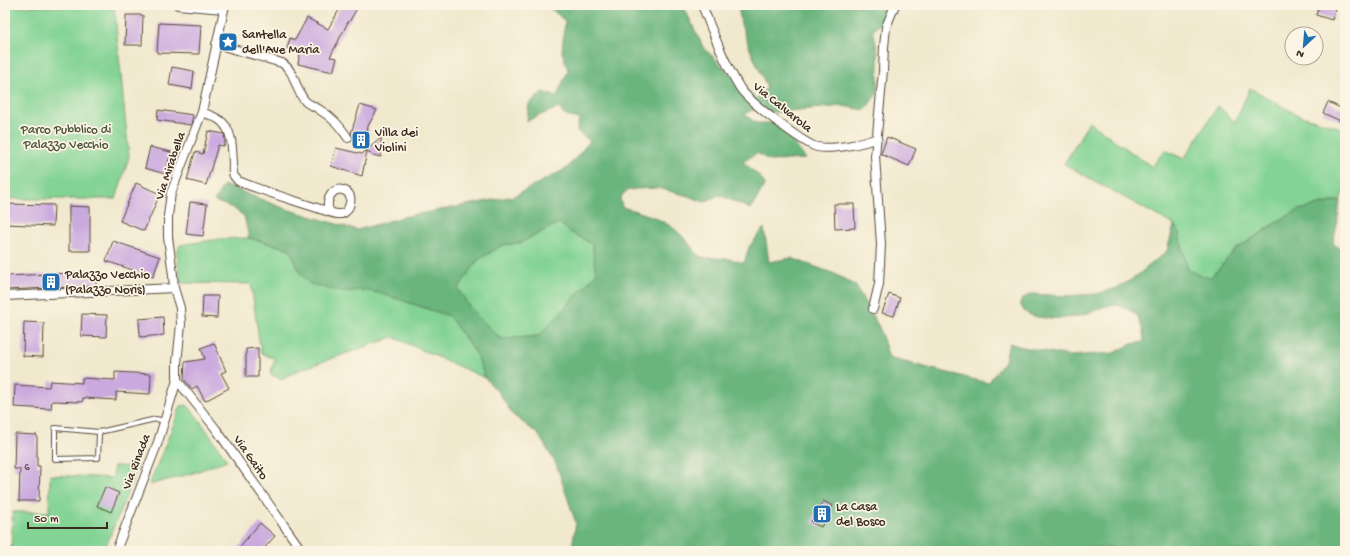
<svg xmlns="http://www.w3.org/2000/svg" width="1350" height="556" viewBox="0 0 1350 556" font-family="'Gochi Hand',sans-serif">
	<style>
		.green { fill: #83d394; stroke: #5f7e59 }
		.forest { fill: #6ab57e; stroke: #52704e; fill-rule: evenodd }
		.building { fill: #caa9df }
		.lines { fill: none; stroke-linecap: round; stroke-linejoin: round }
		.service-casing { stroke: #564738; stroke-width: 6 }
		.minor-casing { stroke: #564738; stroke-width: 10 }
		.service { stroke: #fff; stroke-width: 4 }
		.minor { stroke: #fff; stroke-width: 8 }
		.labels { text-anchor: middle; dominant-baseline: central; stroke-width: 3.5; stroke-linejoin: round; paint-order: stroke }
		.number-label { font-size: 11px; fill: #5f4a4e }
		.poi-label { font-size: 13px; fill: #3b2a1e; stroke: #fcf5e5; text-anchor: start }
		.street-label { font-size: 13px; fill: #3b2a1e; stroke: #fcf5e5 }
		.park-label { font-size: 13px; fill: #4d543c; stroke: #fcf5e5 }
	</style>
	<rect width="100%" height="100%" fill="#fcf5e5"/>
	<filter id="ink" filterUnits="userSpaceOnUse"><feTurbulence type="fractalNoise" baseFrequency=".025" numOctaves="2"/><feDisplacementMap in="SourceGraphic" scale="8" xChannelSelector="R" yChannelSelector="G"/><feConvolveMatrix kernelMatrix="1 2 1 2 8 2 1 2 1" color-interpolation-filters="sRGB"/></filter>
	<filter id="wash" filterUnits="userSpaceOnUse"><feTurbulence type="fractalNoise" baseFrequency=".012" numOctaves="4" result="noise"/><feDisplacementMap in="SourceGraphic" scale="16" xChannelSelector="R" yChannelSelector="G"/><feGaussianBlur stdDeviation="0.9" result="paint"/><feColorMatrix in="noise" values="0 0 0 0 0 0 0 0 0 0 0 0 0 0 0 0 0 1.4 0 .05"/><feComposite in="paint" operator="in"/></filter>
	<g filter="url(#wash)">
		<rect width="100%" height="100%" fill="#f1e9ce"/>
		<!-- green -->
		<path class="green" d="M80,5H114L129,157L116,199H5V6L79,7Z
			M1250,88L1298,115L1345,129V187L1340,200L1299,210L1283,218L1235,250L1218,270L1209,278L1188,270L1178,230L1174,225L1064,164L1089,122L1152,167L1165,150L1184,159L1218,106L1235,122Z
			M559,223L570,232L593,244L596,274L539,336L501,339L471,309L458,289L478,260L502,245L520,242Z
			M249,238L290,249L300,273L341,292L363,290L380,293L449,316L477,355L485,378L393,337L299,370L281,379L270,374L275,359L261,353L251,284L180,283L177,252L180,245L220,239Z
			M187,405L198,418L227,460L193,473L149,485L181,406Z
			M114,466L138,467L104,551H11L13,512H49L50,475L113,478Z
			M1124,547L1129,551H1078L1080,548Z"/>
		<!-- forest -->
		<path class="forest" d="M547,5H683L703,47L756,99L767,87L752,54L741,24L738,5H898L873,31L878,53V92L865,110L843,106L777,112L753,110L744,114L756,123H774L789,137L806,159L770,161L757,153L743,162L760,177L765,184L751,209L719,195L704,202L688,196L658,188L635,189L626,191L620,198L622,207C640,212 662,218 677,231C685,238 692,248 700,257L730,259L744,263L749,247L764,228L769,262L791,258L835,274L855,285L879,327L889,358L988,383L1005,361L1009,343L1018,346L1069,356L1114,353L1132,344L1144,342L1143,330L1137,315C1129,310 1122,305 1112,305C1102,306 1092,312 1083,315C1070,319 1036,321 1025,312C1023,310 1022,306 1020,304L1022,299L1031,294L1066,296L1097,294L1117,288L1134,278L1167,251L1174,225L1178,230L1188,270L1209,278L1218,270L1235,250L1284,218L1299,210L1340,200L1337,225L1333,243L1341,250L1345,251V551H1129L1124,547L1080,548L1078,551H573L572,547L576,523L556,464L538,434L513,415L499,393L485,378L477,355L449,316L380,293L363,290L341,292L310,284L300,273L290,249L249,238L244,216L233,208L214,201L224,185L286,209L357,230L403,217L514,196L567,168L590,141L577,131L579,119L564,115L559,108L540,115L527,121L529,104L542,92L557,96L568,70L562,52L565,21ZM559,223L570,232L592,244L596,274L539,336L501,339L471,309L458,289L478,260L502,245L520,243Z"/>
		<g id="blocks">
			<!-- building -->
			<path class="building" d="M342,5H359L349,22H348L330,57L337,58L333,72L298,64L300,53L287,49L290,38L295,40L307,18L328,29Z
				M1319,5H1337L1332,20L1316,15Z
				M126,15H143L142,45H125Z
				M159,23L201,25L199,54L157,53Z
				M172,67L194,71L192,89L169,85Z
				M1328,102L1345,110V123L1323,113Z
				M360,105L377,110L368,126L366,149L353,138L351,133Z
				M158,110L193,115L191,125L157,120Z
				M208,131L224,134L225,140L224,146L218,145L206,185L187,180L195,152L203,154Z
				M887,137L916,149L909,166L881,154Z
				M381,138V157L373,155L367,151L362,176L331,166L336,148L362,154Z
				M150,147L171,152L165,174L145,168Z
				M136,183L160,194L144,231L120,221Z
				M190,202L207,204L203,236L186,234Z
				M5,204L54,205L53,226L5,224Z
				M834,204H854L855,228L835,229Z
				M69,206L90,207V251H69Z
				M113,241L160,257L153,277L106,261Z
				M96,272V286L5,290V276Z
				M889,294L900,298L894,316L882,313Z
				M203,296H218L217,318L202,317Z
				M82,314L107,315L106,337L81,336Z
				M163,317L164,335L140,337L139,319Z
				M24,322L44,323L43,357L23,356Z
				M214,343L226,371L221,373L229,388L205,401L197,386L192,389L184,379L185,362L205,359L201,348Z
				M258,348V377H246V349Z
				M115,372L151,374L150,394L116,392V400L83,398L82,402L52,401L51,409L14,407L15,385L49,387L50,381L82,383V378L115,380Z
				M15,434L37,435V466H40L39,501H19L20,469H14Z
				M105,487L119,493L111,512L97,506Z
				M823,501L833,506L821,527L811,522Z
				M260,523L275,536L262,551H236Z"/>
		</g>
	</g>
	<g filter="url(#ink)">
		<use href="#blocks" fill-opacity="0" stroke="#564738" stroke-width="1"/>
		<g class="lines">
			<defs>
				<path id="service" d="M99,432L98,458L55,459V428L99,432L156,419L165,421"/>
				<path id="minor" d="M178,5L223,9
					M702,5C713,33 724,62 740,88C747,100 804,144 817,147C831,150 863,144 877,138
					M216,44L282,63C297,73 294,90 306,102C310,105 316,107 320,110C333,118 339,125 348,138
					M202,112C209,115 217,117 222,122C233,132 232,150 233,164C233,167 232,173 234,176C234,177 238,180 238,181C265,192 293,200 320,209C326,210 334,215 341,214C346,213 349,208 350,203C351,199 350,194 347,192C334,183 323,201 330,212
					M5,296L174,288
					M873,309L879,284L881,244L875,156L883,71L884,47L886,27L895,5
					M177,380L216,429L302,551
					M116,551L158,442L177,380V363L181,324L180,308L174,288L173,275L168,237V216L171,193L202,112L225,5"/>
			</defs>
			<!-- service casing -->
			<use href="#service" class="service-casing"/>
			<!-- minor casing -->
			<use href="#minor" class="minor-casing"/>
			<!-- service -->
			<use href="#service" class="service"/>
			<!-- minor -->
			<use href="#minor" class="minor"/>
		</g>
	</g>
	<!-- icons -->
	<defs>
		<symbol id="sight-square" viewBox="-11 -11 22 22"><rect x="-9" y="-9" width="18" height="18" rx="4" fill="#1f6fb2" stroke="#fcf5e5"/><path d="M0-6L1.8-2.2L6-1.7L2.9 1.2L3.7 5.4L0 3.3L-3.7 5.4L-2.9 1.2L-6-1.7L-1.8-2.2Z" fill="#fff"/></symbol>
		<symbol id="building-square" viewBox="-11 -11 22 22"><rect x="-9" y="-9" width="18" height="18" rx="4" fill="#1f6fb2" stroke="#fcf5e5"/><path d="M-4-6H4V6H1V3H-1V6H-4ZM-2.5-4.3h1.7v1.8h-1.7ZM.8-4.3h1.7v1.8H.8ZM-2.5-1h1.7V.8h-1.7ZM.8-1h1.7V.8H.8Z" fill="#fff"/></symbol>
	</defs>
	<g fill-rule="evenodd">
		<use href="#sight-square" x="217" y="31" width="22" height="22"/>
		<use href="#building-square" x="350" y="129" width="22" height="22"/>
		<use href="#building-square" x="40" y="271" width="22" height="22"/>
		<use href="#building-square" x="811" y="503" width="22" height="22"/>
	</g>
	<g class="labels">
		<!-- number labels -->
		<g class="number-label">
			<text x="27" y="468">6</text>
		</g>
		<!-- poi labels -->
		<g class="poi-label">
			<text x="242" y="35">Santella<tspan x="242" dy="15">dell'Ave Maria</tspan></text>
			<text x="375" y="133">Villa dei<tspan x="375" dy="15">Violini</tspan></text>
			<text x="65" y="275">Palazzo Vecchio<tspan x="65" dy="15">(Palazzo Noris)</tspan></text>
			<text x="836" y="507">La Casa<tspan x="836" dy="15">del Bosco</tspan></text>
		</g>
		<!-- street labels -->
		<g class="street-label">
			<text transform="translate(782 108) rotate(39)">Via Calvarola</text>
			<text transform="translate(171 166) rotate(-71)">Via Mirabella</text>
			<text transform="translate(250 458) rotate(55)">Via Gaito</text>
			<text transform="translate(137 462) rotate(-69)">Via Rinada</text>
		</g>
		<!-- park labels -->
		<g class="park-label">
			<text x="66" y="130">Parco Pubblico di<tspan x="66" dy="15">Palazzo Vecchio</tspan></text>
		</g>
	</g>
	<!-- margin -->
	<rect width="1350" height="556" fill="none" stroke="#fcf5e5" stroke-width="20"/>
	<!-- north arrow -->
	<g transform="translate(1304 46) rotate(206)"><circle r="19" fill="#fcf5e5" stroke="#afa495"/>
	<path d="M0-3L7 15L0 10L-7 15Z" fill="#1f6fb2"/>
	<text y="-6" font-size="11" font-weight="bold" text-anchor="middle" fill="#3b2a1e">N</text>
	</g>
	<!-- scale -->
	<path d="M28 522v6h79v-6" fill="none" stroke="#3b2a1e" stroke-width="2"/>
	<text x="34" y="522" font-size="12" fill="#3b2a1e" stroke="#fcf5e5" stroke-width="3" paint-order="stroke">50 m</text>
</svg>
